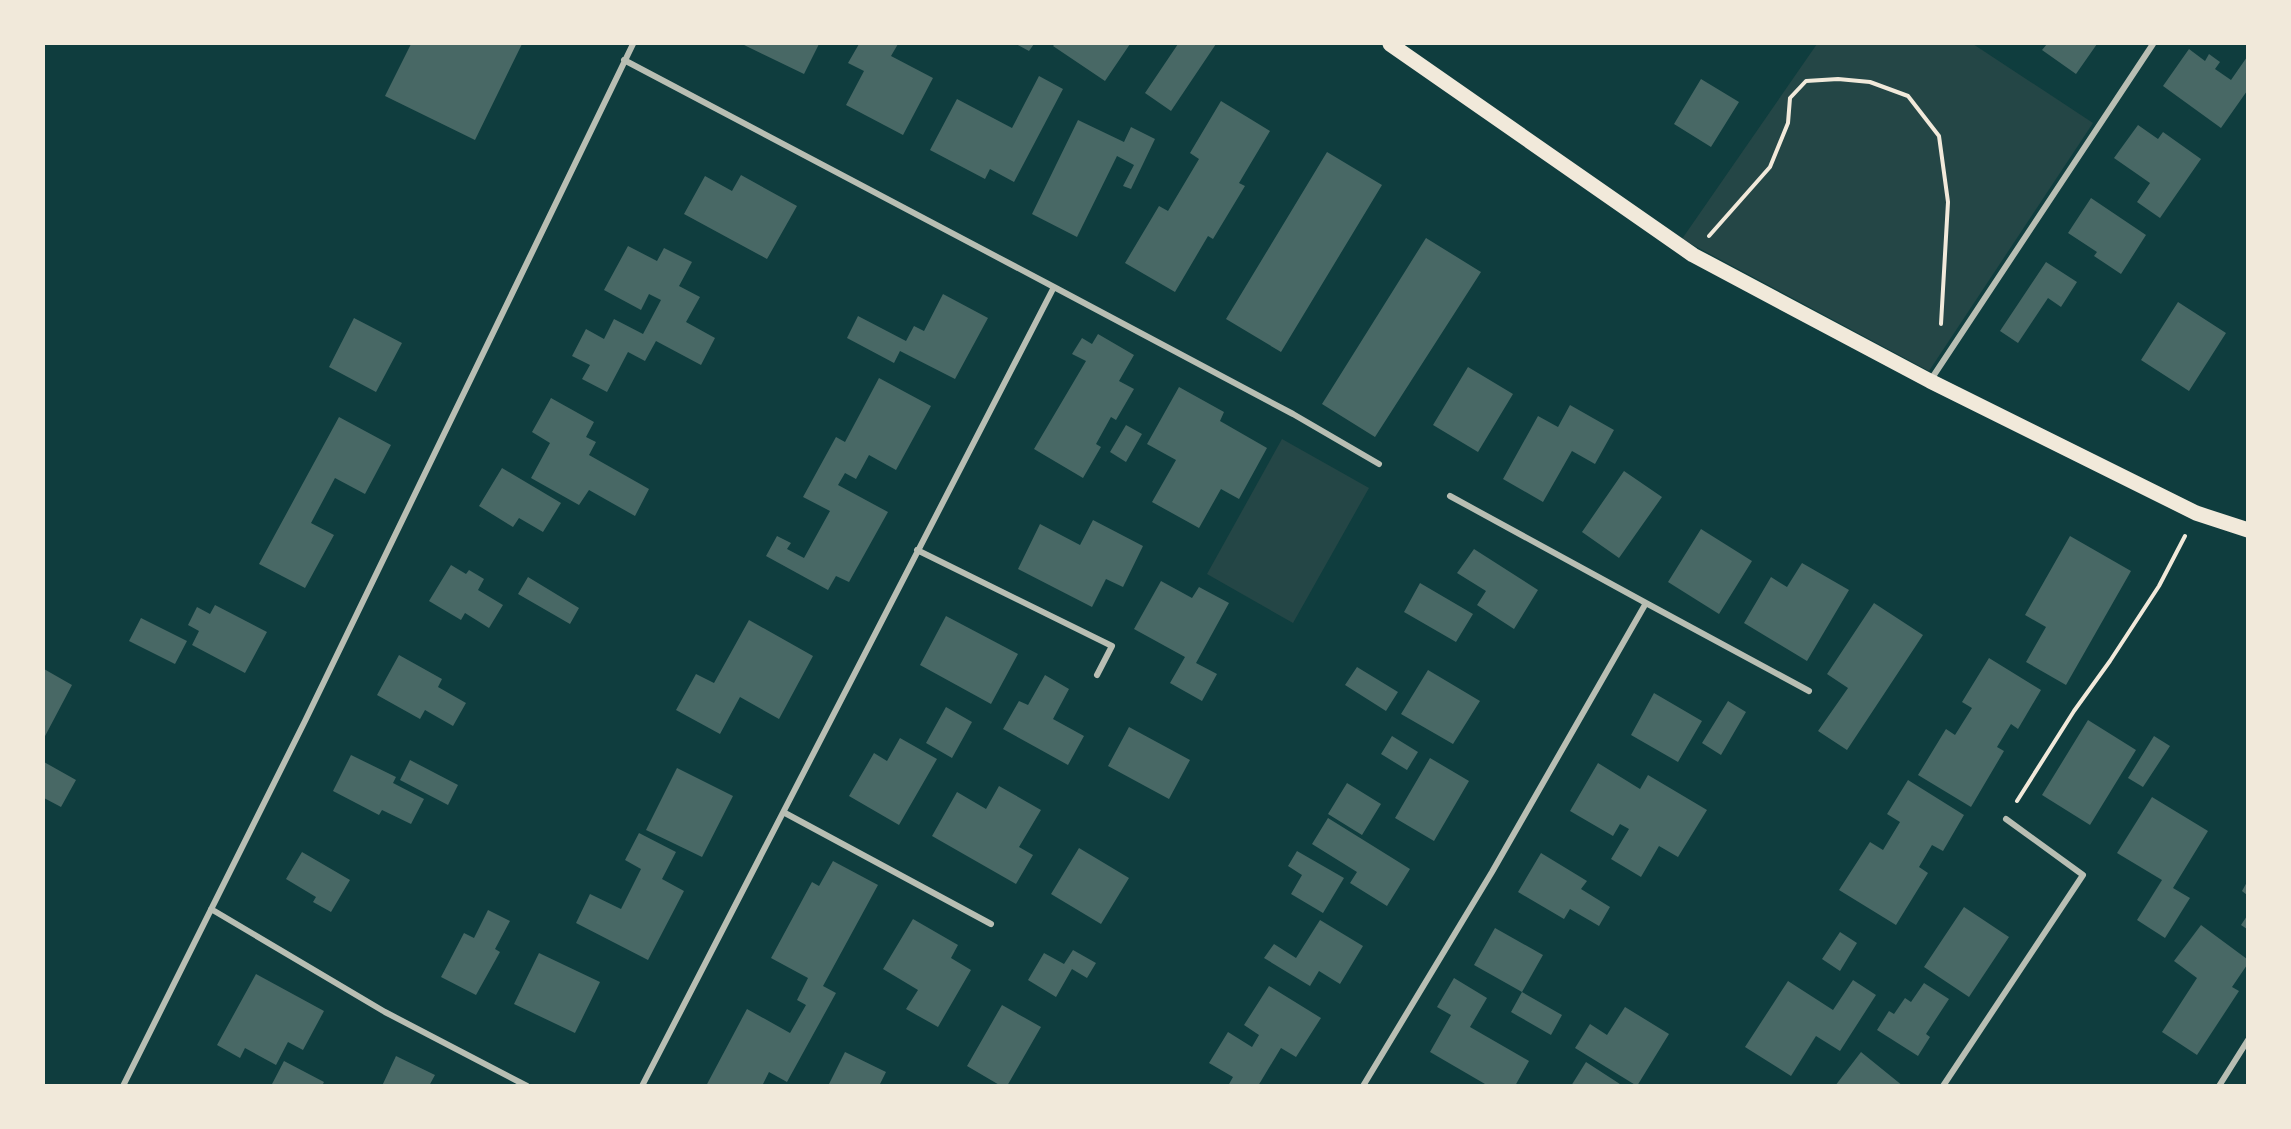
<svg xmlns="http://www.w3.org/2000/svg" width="2291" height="1129" viewBox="0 0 2291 1129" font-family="Karla,sans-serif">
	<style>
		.green { fill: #244646 }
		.building { fill: #486865 }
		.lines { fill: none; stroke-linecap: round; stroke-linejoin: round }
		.path { stroke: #f1e9da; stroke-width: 4 }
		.minor { stroke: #b8beb3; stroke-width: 6 }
		.primary { stroke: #f1e9da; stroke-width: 15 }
	</style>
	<rect width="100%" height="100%" fill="#0f3d3e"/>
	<!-- green -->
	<path class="green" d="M1817,44H1973L2093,123L1929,371L1682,239Z
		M1282,439L1369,488L1293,623L1207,574Z"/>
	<!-- building -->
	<path class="building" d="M411,44H522L475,140L385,96Z
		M742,44H819L804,74Z
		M859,44H898L891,56L933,78L903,135L846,105L864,71L848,63Z
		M1016,44H1034L1029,51Z
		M1055,44H1130L1105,81L1053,46Z
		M1178,44H1216L1171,111L1145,93Z
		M2047,44H2097L2076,74L2042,50Z
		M2189,49L2205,61L2209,54L2220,62L2215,69L2231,80L2247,57V91L2221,128L2163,86Z
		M1039,76L1063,89L1014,182L990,169L985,179L930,150L957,99L1012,128Z
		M1701,79L1739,102L1711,147L1674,124Z
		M1221,101L1270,131L1239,183L1245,186L1213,239L1208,236L1175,292L1125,263L1159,206L1168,211L1199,159L1190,153Z
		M1078,120L1124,142L1131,127L1155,139L1131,189L1123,186L1134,165L1117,156L1077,237L1032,214Z
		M2138,125L2158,139L2163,132L2201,159L2160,218L2137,202L2150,183L2114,158Z
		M1327,152L1382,185L1281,352L1226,319Z
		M741,175L797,206L767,259L684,214L705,176L732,191Z
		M2091,198L2146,235L2121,274L2094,256L2097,252L2068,233Z
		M1426,238L1481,272L1375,437L1322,404Z
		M628,246L657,261L664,248L692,262L679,286L700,297L686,322L715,338L701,365L656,341L645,361L628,352L607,392L582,379L590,365L572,356L586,329L604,339L614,319L643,334L661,300L649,294L641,310L604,290Z
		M2046,262L2077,282L2061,307L2048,298L2018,343L2000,331Z
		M943,294L988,318L955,379L900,351L894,363L847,338L858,316L906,341L914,326L924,331Z
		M2178,302L2226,333L2189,391L2141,360Z
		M354,318L402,343L376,392L329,367Z
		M1098,334L1134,355L1119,381L1134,389L1116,420L1111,417L1096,444L1101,447L1083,478L1034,449L1086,361L1072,354L1082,338L1092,344Z
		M1468,367L1513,394L1478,452L1433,425Z
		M879,378L931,406L896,470L869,455L856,479L845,473L838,485L888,512L849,582L836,576L828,590L766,556L777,536L791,543L787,549L804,558L830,511L803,497L836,437L845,442Z
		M1179,387L1224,412L1220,421L1267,448L1239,499L1221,489L1199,528L1152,502L1176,460L1147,444Z
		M551,398L594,422L586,437L596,442L589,455L649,489L635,516L589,490L579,505L531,478L550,443L532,432Z
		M1570,405L1614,430L1595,464L1572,451L1543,502L1503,479L1538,416L1558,427Z
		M339,417L391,445L365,494L335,478L311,523L334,535L305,588L259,564Z
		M1126,425L1142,434L1126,462L1110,452Z
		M502,468L561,503L543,532L519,518L513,527L479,506Z
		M1624,471L1662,497L1619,558L1582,532Z
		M1093,520L1143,546L1123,587L1106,579L1092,607L1018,569L1040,524L1080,545Z
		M1701,529L1752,561L1719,614L1668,582Z
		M2070,536L2131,571L2066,685L2026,662L2046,627L2025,615Z
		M1474,549L1538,590L1514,629L1477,605L1486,591L1457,573Z
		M1802,563L1849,590L1807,661L1744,623L1771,577L1787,587Z
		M451,565L466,574L469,570L484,579L478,590L503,605L489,628L465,613L461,620L429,601Z
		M528,577L579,608L570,624L518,594Z
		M1161,581L1192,598L1199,587L1229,603L1196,663L1217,674L1202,701L1170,683L1185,657L1134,629Z
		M1420,583L1473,614L1456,642L1404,612Z
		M1874,603L1923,635L1847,750L1818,731L1848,688L1827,674Z
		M215,605L267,632L245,673L192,645L199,631L188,625L197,607L210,614Z
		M946,616L1018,654L991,704L920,665Z
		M141,618L187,641L175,664L129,641Z
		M749,620L813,656L779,719L740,697L720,734L676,710L696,674L714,683Z
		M399,655L442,679L438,687L466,703L453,726L425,710L420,719L377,695Z
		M1989,658L2041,690L2018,729L2011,724L1997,747L2004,751L1971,807L1918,775L1946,729L1955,735L1972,708L1962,702Z
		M1357,667L1398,692L1386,711L1345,685Z
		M44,669L72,685L44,738Z
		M1428,670L1480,701L1453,744L1401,714Z
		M1045,675L1069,689L1053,719L1084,736L1068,765L1003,729L1019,701L1028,705Z
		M1654,693L1702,721L1678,762L1631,735Z
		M1728,701L1746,712L1721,755L1702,743Z
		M946,707L972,722L952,758L926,743Z
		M2088,720L2136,750L2090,825L2042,795Z
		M1129,727L1190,760L1169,799L1108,766Z
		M1392,736L1418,752L1407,770L1381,754Z
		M2154,736L2170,746L2143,787L2128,778Z
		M900,738L937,759L899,825L849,796L874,753L887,761Z
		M351,755L396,777L393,783L424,799L411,824L382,810L379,815L333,791Z
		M1430,758L1469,781L1434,841L1395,818Z
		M410,760L458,785L448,805L400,780Z
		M44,762L76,780L61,807L44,798Z
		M1598,763L1640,789L1648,775L1707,810L1678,857L1659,846L1641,877L1611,859L1629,829L1620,824L1613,836L1570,811Z
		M677,768L733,796L702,857L646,830Z
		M1908,780L1964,815L1943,851L1932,845L1919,867L1928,873L1896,925L1839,890L1870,842L1883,850L1900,822L1887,814Z
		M1347,783L1381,804L1362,835L1328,814Z
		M999,786L1041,810L1019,847L1033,855L1016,884L932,836L957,792L986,809Z
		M2152,797L2208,831L2173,888L2190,898L2165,938L2137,920L2162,880L2117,853Z
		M1328,818L1410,869L1387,906L1350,883L1357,872L1312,844Z
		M639,833L676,852L662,879L684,891L648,960L576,923L590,894L621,909L641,869L625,860Z
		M1079,848L1129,878L1101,924L1051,894Z
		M1297,851L1344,878L1323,913L1291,894L1302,875L1288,866Z
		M302,852L350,880L331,912L313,902L316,897L286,879Z
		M1541,853L1587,881L1581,889L1610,907L1599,926L1570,909L1564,919L1518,892Z
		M833,861L878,885L823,986L836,993L787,1082L769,1072L762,1086H706L747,1009L790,1033L806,1005L797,1000L808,978L771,958L812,882L819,886Z
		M2247,882V895L2242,891Z
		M1964,907L2009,937L1969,997L1924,967Z
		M488,910L510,921L495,949L500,952L476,995L441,977L464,933L474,938Z
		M2247,916V929L2241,925Z
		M913,919L958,945L951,958L971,970L938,1027L906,1009L918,990L883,969Z
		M1320,920L1363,946L1340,984L1319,971L1310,986L1264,958L1274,944L1296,958Z
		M2201,925L2247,959V965L2232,987L2239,991L2197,1055L2162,1032L2197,978L2174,961Z
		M1495,928L1543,955L1522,992L1474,965Z
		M1840,932L1857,943L1840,971L1822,959Z
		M1073,950L1096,963L1087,978L1072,969L1056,997L1028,980L1044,953L1064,964Z
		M539,953L600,982L575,1033L514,1004Z
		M256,974L324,1011L303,1050L288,1042L276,1065L245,1048L240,1058L217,1045Z
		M1454,978L1487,998L1470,1027L1529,1061L1515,1086H1484L1485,1084L1430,1052L1451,1015L1437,1007Z
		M1853,980L1876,995L1840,1051L1816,1036L1791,1076L1745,1047L1788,981L1833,1010Z
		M1924,983L1949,999L1926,1034L1930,1037L1918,1056L1877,1030L1889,1011L1894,1014L1905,998L1911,1002Z
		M1269,986L1321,1018L1296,1057L1281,1048L1258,1086H1228L1233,1077L1209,1063L1228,1032L1252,1047L1259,1035L1244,1025Z
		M1522,992L1562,1015L1551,1035L1511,1012Z
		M1002,1005L1041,1027L1007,1086H1001L967,1066Z
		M1625,1007L1669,1034L1637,1086L1575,1048L1590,1024L1607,1035Z
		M845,1052L886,1072L879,1086H828Z
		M1861,1052L1903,1086H1835Z
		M396,1056L435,1075L429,1086H382Z
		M284,1061L324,1082L322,1086H271Z
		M1586,1062L1623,1086H1571Z"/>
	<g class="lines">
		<!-- path -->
		<path class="path" d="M1709,236L1770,167L1788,123L1790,98L1806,81L1838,79L1870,82L1908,96L1939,136L1948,202L1941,324
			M2017,801L2074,711L2110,661L2159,586L2185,536"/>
		<!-- minor -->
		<path class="minor" d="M624,60L1054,287L642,1086
			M1054,287L1293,414L1379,464
			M1930,381L2153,44
			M1450,496L1646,603
			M917,550L1112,646L1097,675
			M785,813L991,924
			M211,909L385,1012L527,1086
			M123,1086L305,721L633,44
			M1363,1086L1492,872L1646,603L1809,691
			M1943,1086L2083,875L2006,819
			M2219,1086L2248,1040"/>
		<!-- primary -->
		<path class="primary" d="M1390,44L1693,255L1930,381L2196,513L2248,530"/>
	</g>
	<!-- border -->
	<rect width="2291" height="1129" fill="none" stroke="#f1e9da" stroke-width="90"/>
</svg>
